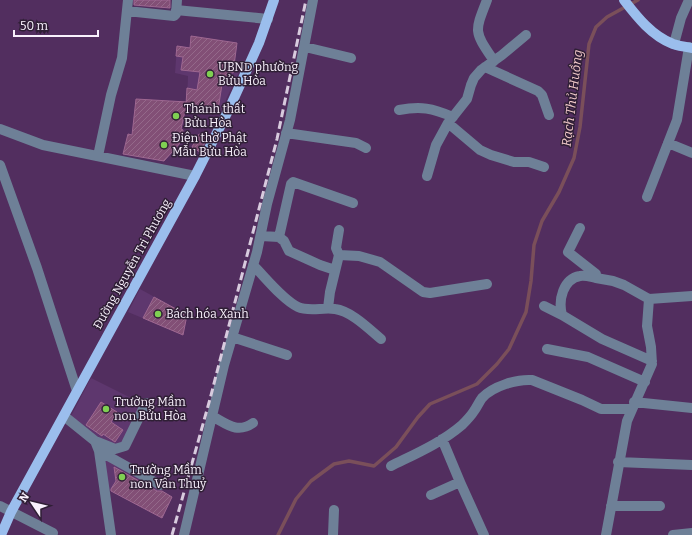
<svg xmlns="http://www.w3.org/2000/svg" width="692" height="535" viewBox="0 0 692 535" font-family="Bitter,serif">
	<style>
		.built { fill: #5e376e }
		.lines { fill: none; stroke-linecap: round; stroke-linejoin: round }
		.stream { stroke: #7a4f5a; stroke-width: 3.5 }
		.building { fill: url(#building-hatch); stroke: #9e6791 }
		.minor { stroke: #6e8097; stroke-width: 10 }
		.major { stroke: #9bbeed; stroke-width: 10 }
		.rail { stroke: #d8cbde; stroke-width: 3; stroke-dasharray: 8 4; stroke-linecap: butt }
		.poi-dot { fill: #7fd052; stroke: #2f1f35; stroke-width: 1.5 }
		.labels { text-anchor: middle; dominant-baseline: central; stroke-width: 3; stroke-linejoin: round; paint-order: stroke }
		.poi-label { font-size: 12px; fill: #f9f1fd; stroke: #2f1f35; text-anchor: start }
		.street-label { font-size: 12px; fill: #f9f1fd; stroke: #2f1f35 }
		.water-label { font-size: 13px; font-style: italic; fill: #f3cacb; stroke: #2f1f35 }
	</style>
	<defs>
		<pattern id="building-hatch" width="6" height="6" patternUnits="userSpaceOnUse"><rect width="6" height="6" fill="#824f76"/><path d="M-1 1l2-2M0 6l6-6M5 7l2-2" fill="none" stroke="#94698a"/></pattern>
	</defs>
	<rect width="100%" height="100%" fill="#522e5f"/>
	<!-- built -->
	<path class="built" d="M191,36L237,43L233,69L239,72L221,110L192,106L187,102L188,76L175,73L177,46L190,47Z
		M140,289L187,315L183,335L128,312Z
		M91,378L141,403L122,443L116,445L99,438L71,416Z
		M104,458L172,497L162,518L109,490Z"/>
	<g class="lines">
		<!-- stream -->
		<path class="stream" d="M278,535L296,499L311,481L334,464L349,461L374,466L396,447L418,417L430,404L477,384L497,364L509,349L526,312L531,281L534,245L542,221L559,192L574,158L580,127L589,44L596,27L607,17L638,0"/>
	</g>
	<!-- building -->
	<path class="building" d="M134,0H170V8L134,5Z
		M191,36L237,43L233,73L230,72L229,79L223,78L218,110L186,105L187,88L197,90L200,72L181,70L183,57L176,56L177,46L190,48Z
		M136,99L187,102L181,129L183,130L181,142L164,161L123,154L128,134L132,135Z
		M199,134L207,139L200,152L192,147Z
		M154,297L187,315L183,335L143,318Z
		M101,402L117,412L111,422L123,430L115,442L103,434L102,436L86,425Z
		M114,467L157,491H162L172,497L162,518L111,491V489L116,481Z"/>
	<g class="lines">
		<!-- minor -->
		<path class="minor" d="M487,0C474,33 474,31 494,61
			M176,10L268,19
			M127,11L174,16L176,14L177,0
			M674,44L681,18L689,0
			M305,47L351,58
			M485,67L538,91L542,95L549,115
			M399,110C421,106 432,108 453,117
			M448,123L480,150L491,155L514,162H529L544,167
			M0,129L43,145L195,176
			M286,133L356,143L366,148
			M668,143L692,153
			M98,156L111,95L122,58L128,0
			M0,165L37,268L77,391
			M427,176L436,145L448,123L467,99L471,85L474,78L481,70L502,55L526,35
			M647,197L677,120L689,47
			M580,228L568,252L596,274V278L613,281L624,285L649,299L692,296
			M339,230L336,248L339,255L359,256L380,262L423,292L430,293L487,284
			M261,236L279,237L284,241L289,251L320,265L335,270
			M279,237L291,184L293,182L353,203
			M253,265C265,277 283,300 298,307C309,312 323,307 335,309C351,311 368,328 381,339
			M544,306L562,315L602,339L652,361
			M328,308L330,292L339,255
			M562,315C558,300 563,279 580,276C585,275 591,277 596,278
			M232,337L287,355
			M547,349L588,357L645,382
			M634,402L692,408
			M64,416L95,441L99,451L111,535
			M212,416C227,424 237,434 253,423
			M442,439L460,482
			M95,441L115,449L125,446L146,403
			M99,451L160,485
			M618,462L692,465
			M391,466C415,454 441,443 462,425C466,421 471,416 474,411C477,407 479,402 482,398C493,386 517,379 532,380L582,400L601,409H631
			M431,495L460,482L484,535
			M0,506L53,533
			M611,506H660
			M184,535L224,365L257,252L267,204L290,120L313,0
			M333,535L334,510
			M606,535L627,421L652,364L651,347L647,326L649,299
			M673,535L692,533"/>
		<!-- major -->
		<path class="major" d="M624,0C637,17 652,36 673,44C679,46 686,47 692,48
			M1,535L11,512L195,176L230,107L259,43L274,0"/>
		<!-- rail -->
		<path class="rail" d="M172,535L210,399L277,139L306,0"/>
	</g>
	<!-- markers -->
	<g class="poi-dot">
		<circle cx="210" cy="74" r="4"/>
		<circle cx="176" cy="116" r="4"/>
		<circle cx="164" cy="145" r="4"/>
		<circle cx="158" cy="314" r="4"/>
		<circle cx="106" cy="409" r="4"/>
		<circle cx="122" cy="477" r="4"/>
	</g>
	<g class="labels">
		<!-- poi labels -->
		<g class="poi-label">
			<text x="218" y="67">UBND phường<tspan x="218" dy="14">Bửu Hòa</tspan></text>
			<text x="184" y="109">Thánh thất<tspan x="184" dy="14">Bửu Hòa</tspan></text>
			<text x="172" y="138">Điện thờ Phật<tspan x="172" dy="14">Mẫu Bửu Hòa</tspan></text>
			<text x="166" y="314">Bách hóa Xanh</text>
			<text x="114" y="402">Trường Mầm<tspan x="114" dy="14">non Bửu Hòa</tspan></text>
			<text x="130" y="470">Trường Mầm<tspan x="130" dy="14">non Vân Thuỷ</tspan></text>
		</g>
		<!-- street labels -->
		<g class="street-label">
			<text transform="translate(132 264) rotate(-61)">Đường Nguyễn Tri Phương</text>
		</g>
		<!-- water labels -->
		<g class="water-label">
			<text transform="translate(572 98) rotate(-83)">Rạch Thủ Huồng</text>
		</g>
	</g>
	<!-- north arrow -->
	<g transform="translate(32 503) rotate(305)" stroke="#2f1f35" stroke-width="3" paint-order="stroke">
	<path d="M0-3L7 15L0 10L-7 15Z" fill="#f9f1fd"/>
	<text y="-6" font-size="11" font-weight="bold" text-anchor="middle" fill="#f9f1fd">N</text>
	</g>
	<!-- scale -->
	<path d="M14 30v6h84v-6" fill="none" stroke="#f9f1fd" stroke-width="2"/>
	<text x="20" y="30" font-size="12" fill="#f9f1fd" stroke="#2f1f35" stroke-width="3" paint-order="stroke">50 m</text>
</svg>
